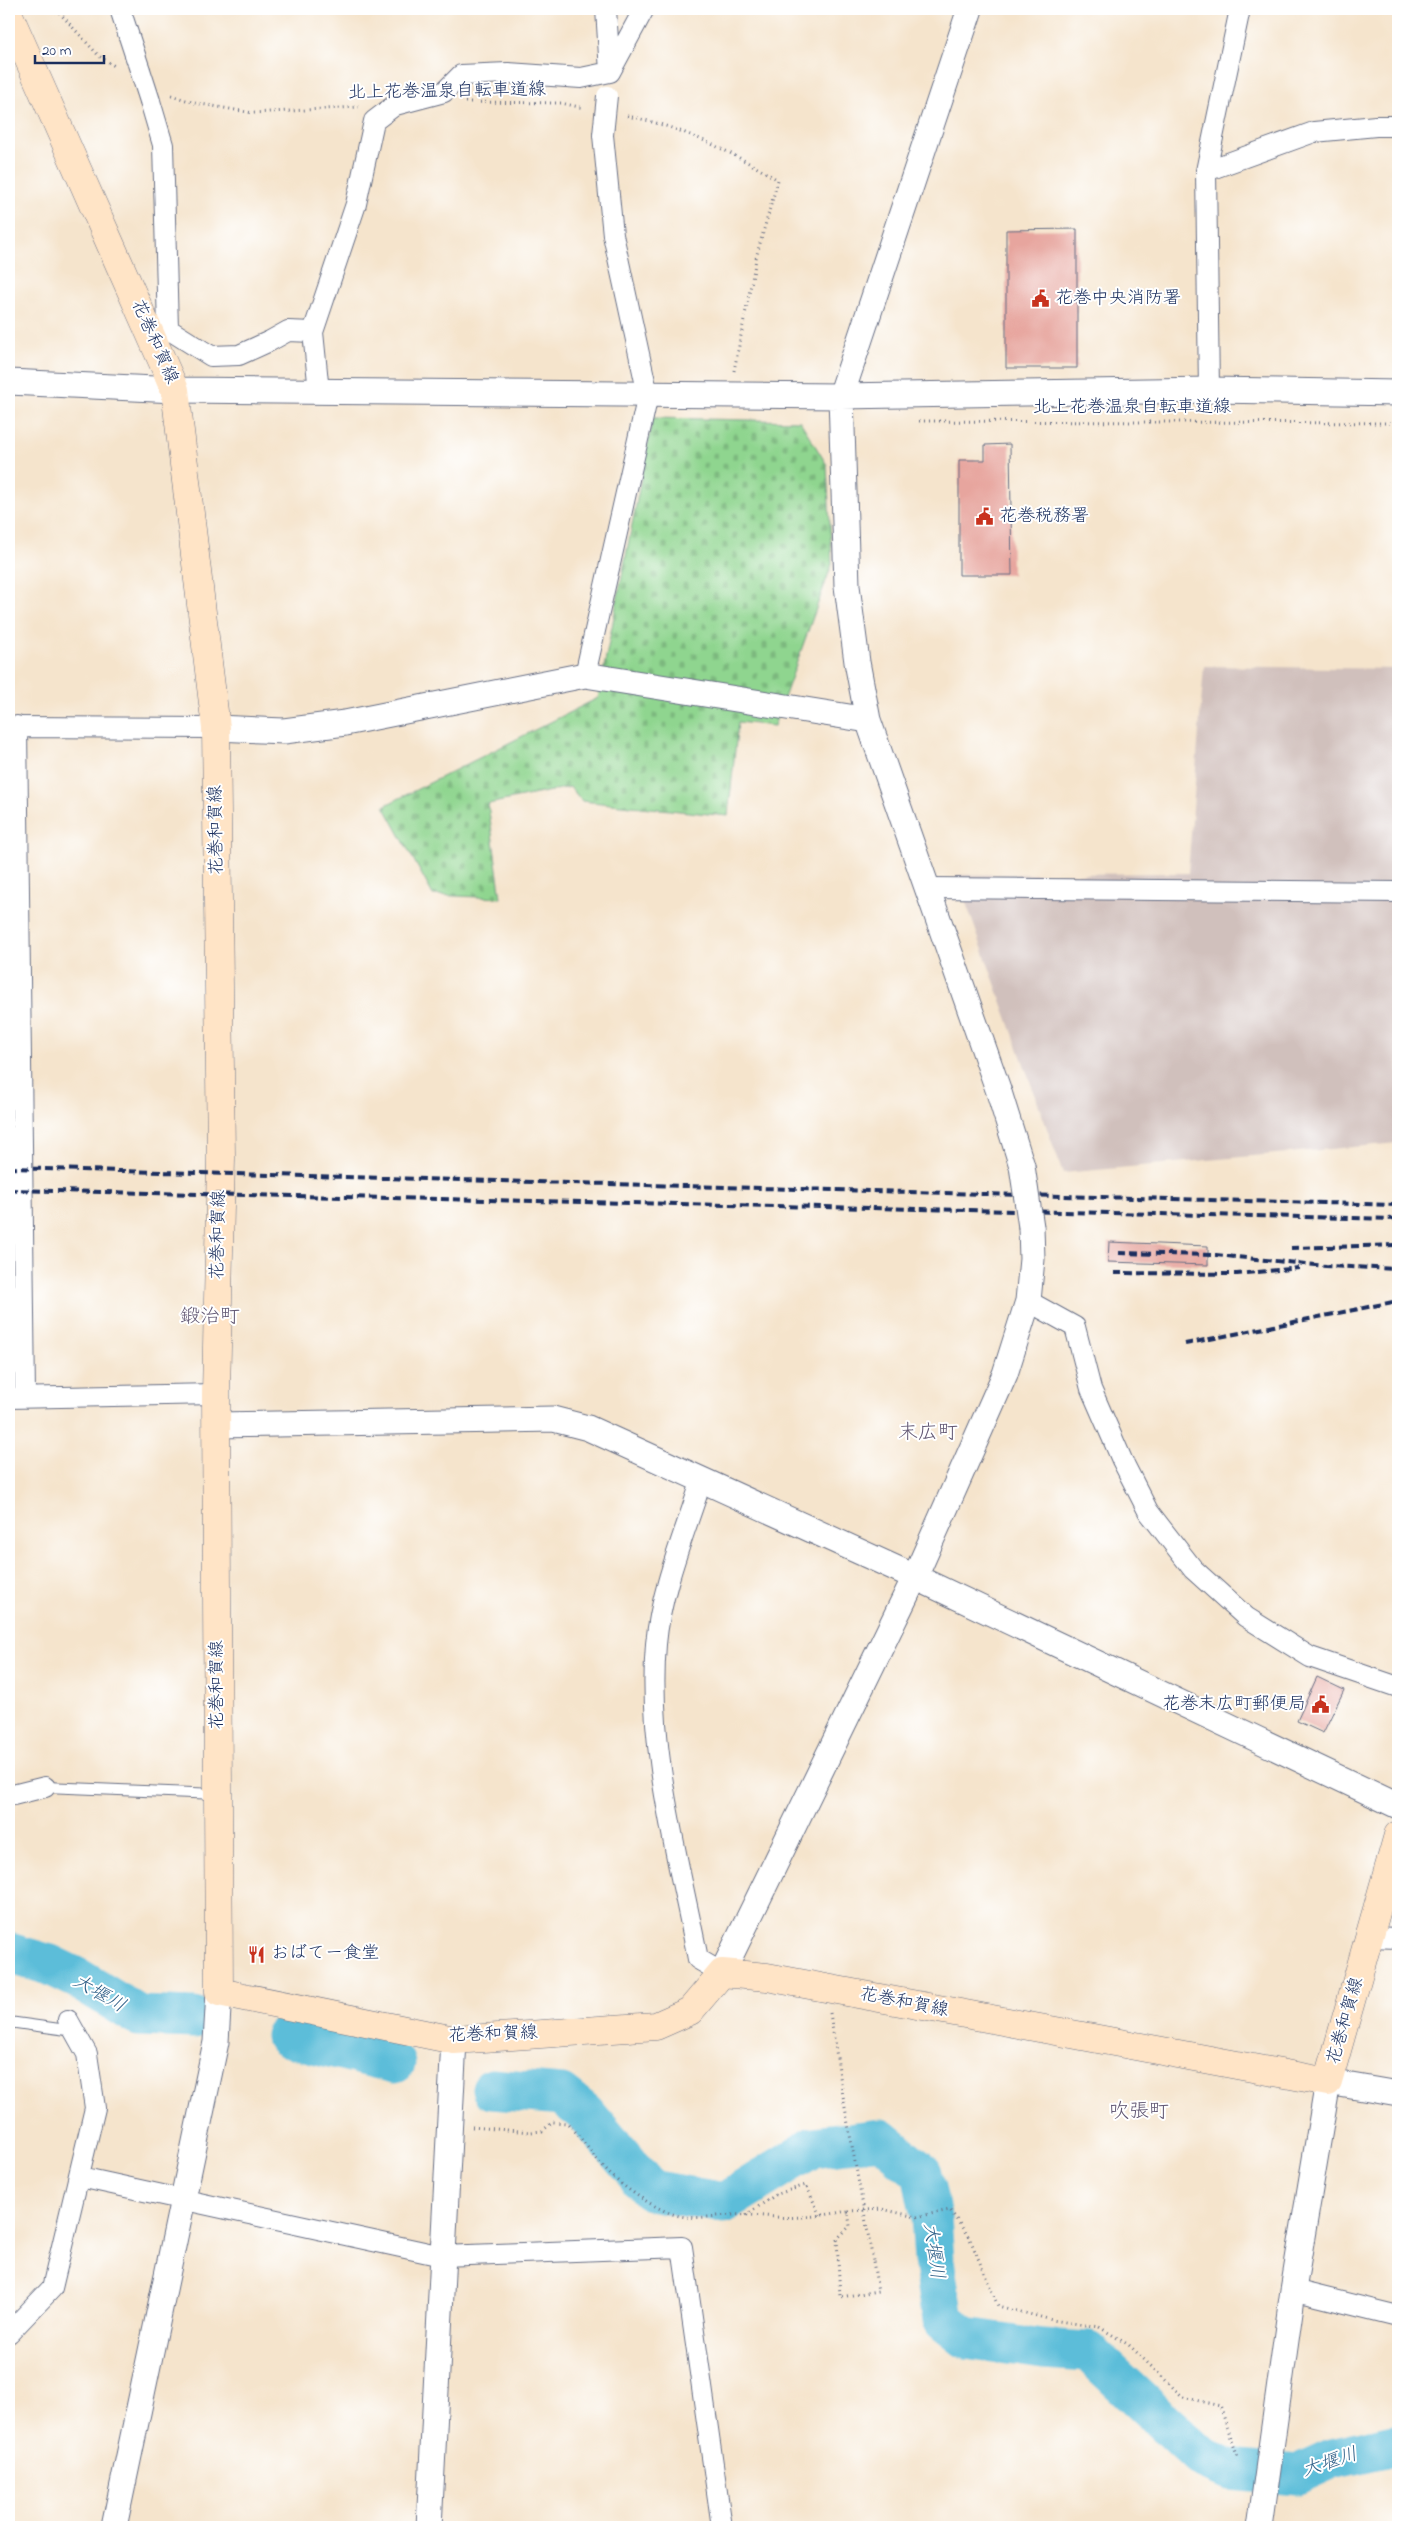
<svg xmlns="http://www.w3.org/2000/svg" width="1407" height="2536" viewBox="0 0 1407 2536" font-family="'Indie Flower','Klee One',sans-serif">
	<style>
		.industrial { fill: #d0c0bc }
		.cemetery { fill: url(#cemetery-stones); stroke: #558276 }
		.lines { fill: none; stroke-linecap: round; stroke-linejoin: round }
		.river { stroke: #5bbdd9; stroke-width: 41 }
		.building { fill: #e7a59e }
		.service-casing { stroke: #676e84; stroke-width: 12 }
		.minor-casing { stroke: #676e84; stroke-width: 22 }
		.tertiary-casing { stroke: #676e84; stroke-width: 27 }
		.secondary-casing { stroke: #676e84; stroke-width: 29 }
		.path { stroke: #676e84; stroke-width: 3; stroke-dasharray: 1 4; stroke-linecap: butt }
		.service { stroke: #fff; stroke-width: 10 }
		.minor { stroke: #fff; stroke-width: 20 }
		.tertiary { stroke: #fff; stroke-width: 25 }
		.secondary { stroke: #ffe4c6; stroke-width: 28 }
		.rail { stroke: #1b2f5e; stroke-width: 4; stroke-dasharray: 8 4; stroke-linecap: butt }
		.minor-bridge-casing { stroke: #676e84; stroke-width: 22; stroke-linecap: butt }
		.tertiary-bridge-casing { stroke: #676e84; stroke-width: 27; stroke-linecap: butt }
		.path-bridge { stroke: #676e84; stroke-width: 3; stroke-dasharray: 1 4; stroke-linecap: butt }
		.minor-bridge { stroke: #fff; stroke-width: 20 }
		.tertiary-bridge { stroke: #fff; stroke-width: 25 }
		.labels { text-anchor: middle; dominant-baseline: central; stroke-width: 4; stroke-linejoin: round; paint-order: stroke }
		.street-label { font-size: 18px; fill: #1b2f5e; stroke: #fff }
		.poi-label { font-size: 18px; fill: #1b2f5e; stroke: #fff; text-anchor: start }
		.water-label { font-size: 19px; font-style: italic; fill: #316189; stroke: #fff }
		.quarter-label { font-size: 20px; fill: #625874; stroke: #fff }
	</style>
	<defs>
		<pattern id="cemetery-stones" width="16" height="16" patternUnits="userSpaceOnUse" patternTransform="scale(1.25)"><rect width="16" height="16" fill="#8fd58f"/><path d="M2 7V4a2 2 0 0 1 4 0v3zM10 15v-3a2 2 0 0 1 4 0v3z" fill="#7bb77e"/></pattern>
	</defs>
	<rect width="100%" height="100%" fill="#fff"/>
	<filter id="ink" filterUnits="userSpaceOnUse"><feTurbulence type="fractalNoise" baseFrequency=".02" numOctaves="2"/><feDisplacementMap in="SourceGraphic" scale="10" xChannelSelector="R" yChannelSelector="G"/><feConvolveMatrix kernelMatrix="1 2 1 2 8 2 1 2 1" color-interpolation-filters="sRGB"/></filter>
	<filter id="wash" filterUnits="userSpaceOnUse"><feTurbulence type="fractalNoise" baseFrequency=".0096" numOctaves="4" result="noise"/><feDisplacementMap in="SourceGraphic" scale="20" xChannelSelector="R" yChannelSelector="G"/><feGaussianBlur stdDeviation="1.12" result="paint"/><feColorMatrix in="noise" values="0 0 0 0 0 0 0 0 0 0 0 0 0 0 0 0 0 1.4 0 .05"/><feComposite in="paint" operator="in"/></filter>
	<g filter="url(#wash)">
		<rect width="100%" height="100%" fill="#f5e4cc"/>
		<!-- industrial -->
		<path class="industrial" d="M1204,666L1398,669V1143L1063,1173L956,875L1188,873Z"/>
		<!-- cemetery -->
		<path class="cemetery" d="M653,418L800,421L827,465L832,564L774,726L738,722L728,816L582,801L570,787L488,804L501,898L433,895L384,806L598,698Z"/>
		<g class="lines">
			<!-- river -->
			<path class="river" d="M9,1953L50,1965L79,1979L139,2016L194,2018
				M286,2036L395,2063
				M492,2089L562,2095L585,2113L650,2190L724,2203L813,2147L881,2139L922,2173L931,2217L934,2260L943,2320L966,2338L1043,2349L1089,2352L1201,2457L1229,2469L1297,2475L1332,2459L1398,2444"/>
		</g>
		<g id="blocks">
			<!-- building -->
			<path class="building" d="M1077,229V368H1006V230Z
				M1010,444L1012,575H959V460H985V445Z
				M1109,1242L1208,1246V1265L1108,1262Z
				M1317,1677L1344,1690L1323,1733L1297,1721Z"/>
		</g>
	</g>
	<g filter="url(#ink)">
		<use href="#blocks" fill-opacity="0" stroke="#676e84" stroke-width="1"/>
		<g class="lines">
			<defs>
				<path id="service" d="M45,1787L217,1794
					M9,2022L74,2031"/>
				<path id="minor" d="M120,9L140,70
					M606,9L610,72
					M150,101L163,145L168,329L211,356L239,355L270,341L288,331L313,332
					M1206,171L1314,132L1376,126H1398
					M1209,390L1206,171L1240,9
					M319,392L313,332L356,204L374,121L395,105L444,92L461,75L508,73L581,78L610,72L644,9
					M585,675L648,395L613,235L603,135
					M17,726L25,1396
					M9,727L216,728
					M927,888L1398,892
					M1028,1301L1075,1327L1091,1389L1122,1460L1148,1511L1193,1569L1246,1617L1310,1657L1398,1687
					M9,1398L216,1394
					M702,1479C685,1533 661,1588 656,1644C647,1749 678,1856 698,1959L722,1973
					M9,1796L45,1787
					M1370,1937L1398,1938
					M80,2177L442,2256L682,2247L722,2527
					M1293,2290L1398,2316
					M9,2333L52,2288L95,2108L87,2054L68,2020"/>
				<path id="tertiary" d="M9,382L175,390L841,396L970,9
					M216,728L284,731L345,723L585,675L868,720
					M1022,1166L998,1089L868,720L857,662L847,586L841,396L1209,390L1398,393
					M216,1425L553,1419L588,1428L915,1577L1398,1806
					M722,1973L915,1577L1005,1374L1028,1301L1032,1259L1031,1227
					M114,2527L216,2042L219,1992
					M429,2527L454,2040
					M1260,2527L1293,2290L1328,2082L1398,2094"/>
				<path id="secondary" d="M9,15L175,390L216,728L221,1158L216,1394L219,1992L454,2040L656,2026L690,2011L722,1973L767,1977L1328,2082L1398,1835"/>
			</defs>
			<!-- service casing -->
			<use href="#service" class="service-casing"/>
			<!-- minor casing -->
			<use href="#minor" class="minor-casing"/>
			<!-- tertiary casing -->
			<use href="#tertiary" class="tertiary-casing"/>
			<!-- secondary casing -->
			<use href="#secondary" class="secondary-casing"/>
			<!-- path -->
			<path class="path" d="M56,9L99,56L116,67
				M171,95L195,103L253,113L359,107
				M465,102L561,103L584,108
				M627,116C680,126 732,152 778,180L757,254L734,371
				M919,421L1398,423
				M830,2013L844,2102
				M472,2127L531,2132L542,2131L553,2122L567,2123C583,2138 593,2158 609,2173C624,2188 659,2212 680,2216C699,2220 715,2215 734,2215C748,2214 761,2216 776,2217C799,2219 825,2215 848,2211L850,2226L837,2239L840,2297L878,2291L873,2261
				M848,2211L882,2209L916,2217L950,2210L970,2239L998,2306L1052,2320L1099,2327L1129,2345L1183,2397L1220,2406L1238,2458
				M746,2215L777,2194L806,2185L820,2216"/>
			<!-- service -->
			<use href="#service" class="service"/>
			<!-- minor -->
			<use href="#minor" class="minor"/>
			<!-- tertiary -->
			<use href="#tertiary" class="tertiary"/>
			<!-- secondary -->
			<use href="#secondary" class="secondary"/>
			<!-- rail -->
			<path class="rail" d="M9,1168L1398,1205
				M9,1190L1398,1219
				M1291,1248L1398,1245
				M1119,1253L1216,1255L1326,1266L1398,1269
				M1114,1273L1237,1274L1299,1268
				M1185,1344L1398,1301"/>
			<defs>
				<path id="minor-bridge" d="M140,70L150,101
					M603,135L607,96"/>
				<path id="tertiary-bridge" d="M1022,1166L1031,1227"/>
			</defs>
			<!-- minor-bridge casing -->
			<use href="#minor-bridge" class="minor-bridge-casing"/>
			<!-- tertiary-bridge casing -->
			<use href="#tertiary-bridge" class="tertiary-bridge-casing"/>
			<!-- path-bridge -->
			<path class="path-bridge" d="M844,2102L873,2261"/>
			<!-- minor-bridge -->
			<use href="#minor-bridge" class="minor-bridge"/>
			<!-- tertiary-bridge -->
			<use href="#tertiary-bridge" class="tertiary-bridge"/>
		</g>
	</g>
	<!-- icons -->
	<defs>
		<symbol id="civic-bare" viewBox="-9 -9 18 18"><path d="M-.6-6.5H3V-4.5H.6V-3L4-1V1h2V6H-6V1h2V-1L-.6-3ZM-1.2 2.5V6h2.4V2.5Z" fill="#c8321e" stroke="#fff" stroke-width="2.5" paint-order="stroke"/></symbol>
		<symbol id="restaurant-bare" viewBox="-9 -9 18 18"><path d="M-5-6h1v4h1v-4h1v4h1v-4h1v5L-1.5 .5V6h-2V.5L-5-1ZM5-6V6H3V1.5H1.5Q1.5-4 5-6Z" fill="#c8321e" stroke="#fff" stroke-width="2.5" paint-order="stroke"/></symbol>
	</defs>
	<g fill-rule="evenodd">
		<use href="#civic-bare" x="1028" y="286" width="25" height="25"/>
		<use href="#civic-bare" x="972" y="504" width="25" height="25"/>
		<use href="#civic-bare" x="1308" y="1692" width="25" height="25"/>
		<use href="#restaurant-bare" x="244" y="1942" width="25" height="25"/>
	</g>
	<g class="labels">
		<!-- street labels -->
		<g class="street-label">
			<text transform="translate(447 92) rotate(-1)">北上花巻温泉自転車道線</text>
			<text transform="translate(154 342) rotate(66)">花巻和賀線</text>
			<text x="1132" y="408">北上花巻温泉自転車道線</text>
			<text transform="translate(217 830) rotate(-91)">花巻和賀線</text>
			<text transform="translate(219 1235) rotate(-89)">花巻和賀線</text>
			<text transform="translate(218 1685) rotate(-90)">花巻和賀線</text>
			<text transform="translate(904 2003) rotate(11)">花巻和賀線</text>
			<text transform="translate(1346 2021) rotate(-74)">花巻和賀線</text>
			<text transform="translate(493 2035) rotate(-2)">花巻和賀線</text>
		</g>
		<!-- poi labels -->
		<g class="poi-label">
			<text x="1055" y="299">花巻中央消防署</text>
			<text x="999" y="517">花巻税務署</text>
			<text x="1306" y="1705" text-anchor="end">花巻末広町郵便局</text>
			<text x="271" y="1954">おばてー食堂</text>
		</g>
		<!-- water labels -->
		<g class="water-label">
			<text transform="translate(99 1994) rotate(30)">大堰川</text>
			<text transform="translate(933 2251) rotate(82)">大堰川</text>
			<text transform="translate(1330 2463) rotate(-18)">大堰川</text>
		</g>
		<!-- quarter labels -->
		<g class="quarter-label">
			<text x="210" y="1317">鍛治町</text>
			<text x="928" y="1433">末広町</text>
			<text x="1139" y="2112">吹張町</text>
		</g>
	</g>
	<!-- margin -->
	<rect width="1407" height="2536" fill="none" stroke="#fff" stroke-width="30"/>
	<!-- scale -->
	<path d="M35 55v8h69v-8" fill="none" stroke="#1b2f5e" stroke-width="2.5"/>
	<text x="42" y="55" font-size="15" fill="#1b2f5e" stroke="#ffffff" stroke-width="4" paint-order="stroke">20 m</text>
</svg>
